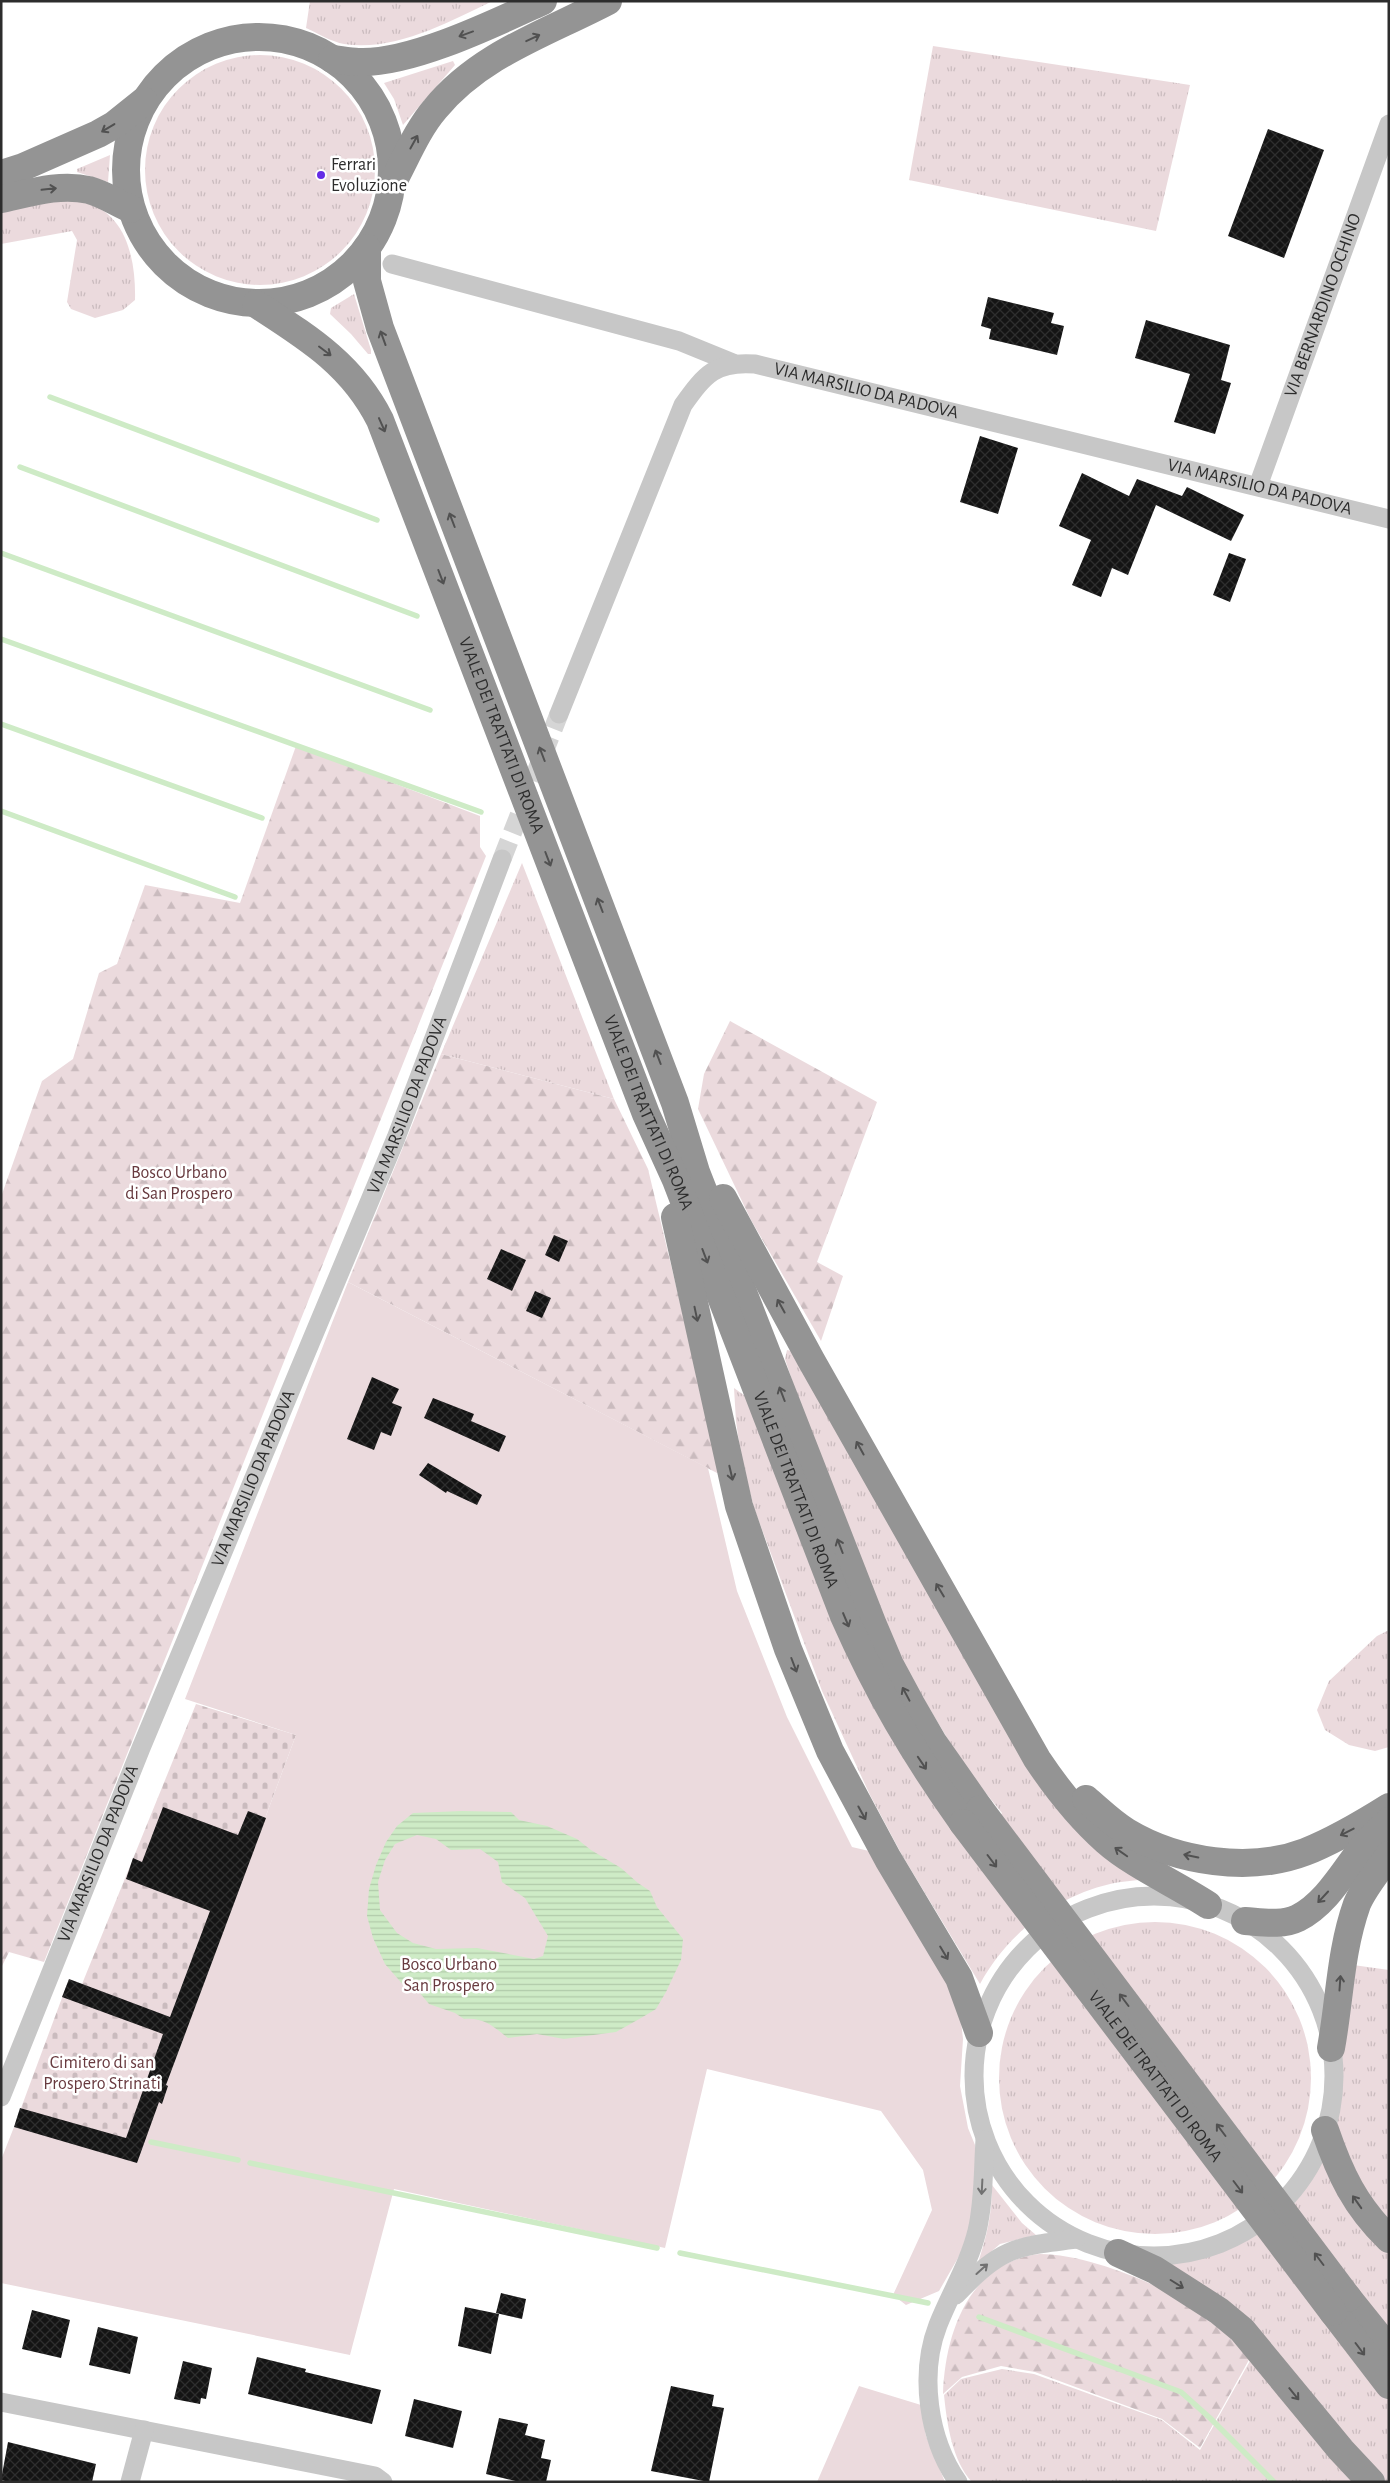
<svg xmlns="http://www.w3.org/2000/svg" width="1390" height="2483" viewBox="0 0 1390 2483" font-family="'Alegreya Sans',sans-serif">
	<style>
		.grass { fill: url(#grass-tufts) }
		.forest { fill: url(#forest-firs) }
		.cemetery { fill: url(#cemetery-stones) }
		.green { fill: #ebdadd }
		.water { fill: url(#water-rules); fill-rule: evenodd }
		.lines { fill: none; stroke-linecap: round; stroke-linejoin: round }
		.stream { stroke: #ceebc6; stroke-width: 5.5 }
		.building { fill: url(#building-cross-hatch) }
		.minor-tunnel { stroke: #d5d5d5; stroke-width: 19; stroke-dasharray: 19 9; stroke-linecap: butt }
		.minor { stroke: #c7c7c7; stroke-width: 19 }
		.highway { stroke: #949494; stroke-width: 28 }
		.highway-bridge { stroke: #949494; stroke-width: 28 }
		.oneway { stroke: #515151 }
		.oneway2 { stroke: #727272 }
		.poi-dot { fill: #652de6; stroke: #fff; stroke-width: 2 }
		.labels { text-anchor: middle; dominant-baseline: central; stroke-width: 5; stroke-linejoin: round; paint-order: stroke }
		.poi-label { font-size: 18px; fill: #2d2d2d; stroke: #fff; text-anchor: start }
		.street-label { font-size: 18px; fill: #2d2d2d; stroke: #fff }
		.park-label { font-size: 18px; fill: #683a3f; stroke: #fff }
	</style>
	<defs>
		<pattern id="grass-tufts" width="24" height="20" patternUnits="userSpaceOnUse" patternTransform="scale(1.25)"><rect width="24" height="20" fill="#ebdadd"/><path d="M3 7l-1-3M5 7V3M7 7l1-3M15 17l-1-3M17 17v-4M19 17l1-3" fill="none" stroke="#cabbbe"/></pattern>
		<pattern id="forest-firs" width="22" height="20" patternUnits="userSpaceOnUse" patternTransform="scale(1.25)"><rect width="22" height="20" fill="#ebdadd"/><path d="M5 1l3.5 6h-7zM16 11l3.5 6h-7z" fill="#cabbbe"/></pattern>
		<pattern id="cemetery-stones" width="16" height="16" patternUnits="userSpaceOnUse" patternTransform="scale(1.25)"><rect width="16" height="16" fill="#ebdadd"/><path d="M2 7V4a2 2 0 0 1 4 0v3zM10 15v-3a2 2 0 0 1 4 0v3z" fill="#cabbbe"/></pattern>
		<pattern id="water-rules" width="6" height="5" patternUnits="userSpaceOnUse" patternTransform="scale(1.25)"><rect width="6" height="5" fill="#ceebc6"/><path d="M0 2.5h6" fill="none" stroke="#b1caaa"/></pattern>
		<pattern id="building-cross-hatch" width="8" height="8" patternUnits="userSpaceOnUse" patternTransform="scale(1.25)"><rect width="8" height="8" fill="#141414"/><path d="M0 0l8 8M0 8l8-8" fill="none" stroke="#2e2e2e"/></pattern>
	</defs>
	<rect width="100%" height="100%" fill="#fff"/>
	<!-- grass -->
	<path class="grass" d="M310,1H493C448,22 395,52 344,44C332,42 317,33 306,28Z
		M933,46L1190,85L1156,231L909,180Z
		M145 170a115 115 0 1 1 230 0a115 115 0 1 1-230 0Z
		M453,61L455,65L403,125L394,99L384,83Z
		M110,155L108,182L77,172V169Z
		M46,201C57,201 70,200 81,202C127,210 136,261 135,300L123,310L95,318L71,309L67,302L77,240L72,231L1,244V212Z
		M354,294L371,350V354H368L351,334L330,314L331,308Z
		M522,863L614,1099L441,1054Z
		M787,1350L795,1352L964,1650L1145,1879C1133,1881 1122,1881 1110,1884C1055,1897 1007,1934 980,1984L902,1855L870,1795L822,1691L754,1508L741,1457L736,1421L734,1388L748,1398L987,1835L1002,1813L976,1781L949,1741L902,1663L818,1458L785,1359Z
		M1389,1630V1747L1375,1751L1349,1745L1325,1730L1317,1710L1329,1681L1377,1636Z
		M999 2078a156 156 0 1 1 312 0a156 156 0 1 1-312 0Z
		M1346,1964L1389,1970V2482H1274L1264,2473L1273,2482H972C952,2460 947,2424 944,2395L961,2379L1002,2369L1034,2374L1162,2420L1200,2450L1251,2359L1159,2263C1248,2252 1318,2204 1336,2111C1340,2089 1336,2069 1337,2047C1338,2019 1343,1991 1346,1964Z
		M992,2185L1022,2223L1036,2235L1000,2244L978,2263C987,2235 992,2215 992,2185Z"/>
	<!-- forest -->
	<path class="forest" d="M296,746L480,816V847L486,856L44,1962L9,1952L1,1968V1197L42,1081L73,1059L99,973L117,964L145,885L240,903Z
		M730,1021L877,1102L817,1262L843,1276L821,1341L751,1220L698,1109L704,1074Z
		M441,1054L614,1099L648,1169L702,1394L723,1469L717,1473L348,1282Z
		M1040,2254C1091,2254 1172,2289 1213,2319C1227,2330 1238,2346 1250,2358L1200,2448L1162,2419L1035,2372L1001,2366L962,2377L943,2394C945,2332 970,2261 1040,2254Z"/>
	<!-- cemetery -->
	<path class="cemetery" d="M196,1704L296,1735L166,2085L168,2086L162,2104L159,2103L137,2163L14,2127L69,1979L82,1984Z"/>
	<!-- green -->
	<path class="green" d="M348,1282L708,1468L737,1591L787,1717L852,1847L869,1851L951,1990L961,2021L963,2039L960,2086L968,2128L975,2145L979,2184L976,2206L962,2251L939,2291L906,2305L893,2295L932,2210L923,2170L881,2111L707,2069L665,2248L394,2189L350,2355L1,2283V2160L14,2127L119,2156L159,2102L162,2103L168,2086L166,2085L296,1735L185,1699Z
		M859,2386L921,2405L926,2436L945,2482H817Z"/>
	<!-- water -->
	<path class="water" d="M462,1811L511,1812L519,1820L547,1826L577,1839L591,1850L621,1868L638,1883L650,1891L657,1907L683,1939L681,1960L666,1992L656,2009L641,2018L616,2032L586,2036L564,2039L537,2034L508,2038C493,2026 483,2017 464,2019L455,2013L429,2004L419,1992L405,1987L385,1964L373,1938L367,1916L369,1889L376,1865L386,1842L397,1826L413,1813ZM417,1835L436,1839L451,1850L480,1849L498,1862L502,1882L525,1898L548,1936L543,1956L534,1959L477,1948L436,1949L413,1943L397,1933L380,1910L378,1882L385,1860L395,1844Z"/>
	<g class="lines">
		<!-- stream -->
		<path class="stream" d="M50,397L377,520
			M20,467L417,616
			M1,553L430,710
			M1,639L481,812
			M1,724L262,818
			M1,811L235,897
			M151,2142L238,2160
			M250,2163L657,2248
			M680,2253L928,2303
			M979,2317L1181,2392L1210,2418L1274,2482"/>
	</g>
	<!-- building -->
	<path class="building" d="M1268,129L1324,150L1284,258L1228,236Z
		M988,297L1054,313L1051,323L1064,326L1057,355L989,339L991,329L981,326Z
		M1146,320L1230,345L1221,380L1231,383L1215,434L1174,422L1190,374L1135,358Z
		M980,436L1018,448L998,514L960,502Z
		M1082,473L1129,496L1137,479L1182,496L1187,487L1244,515L1231,541L1156,505L1128,575L1112,568L1101,597L1072,585L1091,540L1059,526Z
		M1229,553L1246,559L1230,602L1213,595Z
		M554,1235L568,1241L559,1262L545,1255Z
		M501,1249L526,1260L512,1291L487,1279Z
		M535,1291L551,1298L542,1318L526,1311Z
		M372,1377L399,1389L392,1403L402,1407L391,1436L381,1432L374,1450L347,1439Z
		M433,1398L474,1414L471,1421L506,1436L499,1452L424,1418Z
		M428,1463L482,1495L477,1505L447,1491L446,1493L419,1475Z
		M163,1807L238,1835L248,1811L266,1818L166,2085L168,2086L162,2104L159,2102L137,2163L14,2127L20,2108L126,2138L163,2034L62,1997L69,1979L170,2017L210,1911L126,1879L133,1858L142,1862Z
		M501,2293L526,2299L522,2319L496,2313Z
		M465,2307L499,2314L491,2354L458,2346Z
		M32,2310L70,2320L61,2358L22,2349Z
		M98,2327L138,2337L130,2374L89,2365Z
		M257,2357L306,2369L305,2372L381,2390L372,2424L248,2394Z
		M183,2361L212,2368L206,2399L201,2398L200,2404L174,2399Z
		M671,2386L714,2395L712,2406L724,2408L709,2482L651,2471Z
		M414,2399L462,2411L453,2448L405,2436Z
		M499,2418L528,2424L525,2435L545,2440L541,2458L551,2460L546,2482H520L486,2474Z
		M8,2442L96,2464L92,2482H9L1,2480Z"/>
	<g class="lines">
		<!-- minor-tunnel -->
		<path class="minor-tunnel" d="M502,859L559,714"/>
		<!-- minor -->
		<g class="minor">
			<path d="M392,264L679,341L733,363"/>
			<path id="s1" d="M1258,486L1389,124"/>
			<path id="s2" d="M559,714L683,405C705,374 716,361 755,364L1389,519"/>
			<circle cx="1154" cy="2076" r="180"/>
			<path id="s3" d="M1,2097L141,1748L396,1138L502,859"/>
			<path d="M956,2295C1001,2248 1012,2247 1076,2239"/>
			<path d="M1,2402L375,2476L383,2482"/>
			<path d="M130,2482L144,2430"/>
			<path d="M958,2482C928,2439 919,2374 938,2325C950,2294 969,2264 977,2231C984,2202 983,2170 985,2140"/>
		</g>
		<!-- highway -->
		<g class="highway">
			<circle cx="259" cy="170" r="133"/>
			<path d="M332,59C341,60 350,62 359,62C411,64 495,23 543,1"/>
			<path d="M1,174L23,167L98,134L114,125L144,101"/>
			<path d="M393,182C406,158 417,130 435,109C480,54 547,33 608,1"/>
			<path d="M1,199C29,193 60,183 89,190C104,194 117,203 131,209"/>
			<path d="M367,248V281L380,328L675,1103L696,1172L873,1625L890,1665L911,1704L933,1742L980,1809"/>
			<path id="s4" d="M256,304C307,337 352,364 380,420L646,1114L676,1180L844,1616C878,1693 914,1754 963,1823"/>
			<path d="M723,1198L811,1360L1037,1759C1057,1789 1079,1817 1106,1841C1133,1865 1176,1884 1208,1905"/>
			<path d="M675,1217L739,1506L788,1649L830,1751L888,1859L959,1978L979,2033"/>
			<path d="M1086,1799C1099,1810 1112,1823 1127,1832C1177,1862 1250,1873 1305,1852C1335,1840 1362,1824 1389,1807"/>
			<path d="M1245,1921C1261,1922 1282,1926 1298,1918C1328,1903 1346,1867 1367,1842C1374,1835 1382,1828 1389,1821"/>
			<path d="M1331,2048C1340,1999 1340,1952 1357,1904C1364,1887 1379,1870 1389,1855"/>
			<path d="M1325,2130C1340,2174 1355,2206 1389,2239"/>
			<path d="M1118,2253L1155,2270L1219,2311L1242,2330L1341,2450L1371,2482"/>
			<path d="M1348,2298L1389,2349"/>
			<path d="M1333,2312L1389,2385"/>
		</g>
		<!-- highway-bridge -->
		<g class="highway-bridge">
			<path d="M980,1809L1348,2298"/>
			<path id="s5" d="M963,1823L1333,2312"/>
		</g>
	</g>
	<!-- one-way arrows -->
	<defs><path id="oneway-shaft" d="M-6 0H5M1.5-3L5.5 0L1.5 3" fill="none" stroke-width="1.6" stroke-linecap="round" stroke-linejoin="round" transform="scale(1.25)"/></defs>
	<g class="oneway">
		<use href="#oneway-shaft" transform="translate(466 34) rotate(160)"/>
		<use href="#oneway-shaft" transform="translate(533 38) rotate(-25)"/>
		<use href="#oneway-shaft" transform="translate(108 128) rotate(149)"/>
		<use href="#oneway-shaft" transform="translate(414 142) rotate(-61)"/>
		<use href="#oneway-shaft" transform="translate(49 189) rotate(-6)"/>
		<use href="#oneway-shaft" transform="translate(383 338) rotate(-110)"/>
		<use href="#oneway-shaft" transform="translate(325 351) rotate(37)"/>
		<use href="#oneway-shaft" transform="translate(382 425) rotate(66)"/>
		<use href="#oneway-shaft" transform="translate(452 520) rotate(-111)"/>
		<use href="#oneway-shaft" transform="translate(441 577) rotate(69)"/>
		<use href="#oneway-shaft" transform="translate(542 754) rotate(-111)"/>
		<use href="#oneway-shaft" transform="translate(548 859) rotate(69)"/>
		<use href="#oneway-shaft" transform="translate(600 905) rotate(-111)"/>
		<use href="#oneway-shaft" transform="translate(658 1057) rotate(-111)"/>
		<use href="#oneway-shaft" transform="translate(705 1256) rotate(69)"/>
		<use href="#oneway-shaft" transform="translate(781 1306) rotate(-119)"/>
		<use href="#oneway-shaft" transform="translate(696 1314) rotate(78)"/>
		<use href="#oneway-shaft" transform="translate(782 1394) rotate(-111)"/>
		<use href="#oneway-shaft" transform="translate(860 1448) rotate(-119)"/>
		<use href="#oneway-shaft" transform="translate(731 1473) rotate(77)"/>
		<use href="#oneway-shaft" transform="translate(840 1546) rotate(-111)"/>
		<use href="#oneway-shaft" transform="translate(940 1590) rotate(-121)"/>
		<use href="#oneway-shaft" transform="translate(846 1620) rotate(67)"/>
		<use href="#oneway-shaft" transform="translate(794 1665) rotate(69)"/>
		<use href="#oneway-shaft" transform="translate(906 1694) rotate(-118)"/>
		<use href="#oneway-shaft" transform="translate(922 1763) rotate(56)"/>
		<use href="#oneway-shaft" transform="translate(862 1813) rotate(61)"/>
		<use href="#oneway-shaft" transform="translate(1347 1832) rotate(153)"/>
		<use href="#oneway-shaft" transform="translate(1121 1852) rotate(-145)"/>
		<use href="#oneway-shaft" transform="translate(1191 1856) rotate(-168)"/>
		<use href="#oneway-shaft" transform="translate(992 1861) rotate(53)"/>
		<use href="#oneway-shaft" transform="translate(1323 1897) rotate(133)"/>
		<use href="#oneway-shaft" transform="translate(944 1953) rotate(59)"/>
		<use href="#oneway-shaft" transform="translate(1340 1983) rotate(-86)"/>
		<use href="#oneway-shaft" transform="translate(1124 2000) rotate(-127)"/>
		<use href="#oneway-shaft" transform="translate(1221 2130) rotate(-127)"/>
		<use href="#oneway-shaft" transform="translate(1238 2187) rotate(53)"/>
		<use href="#oneway-shaft" transform="translate(1357 2202) rotate(-125)"/>
		<use href="#oneway-shaft" transform="translate(1319 2259) rotate(-127)"/>
		<use href="#oneway-shaft" transform="translate(1177 2284) rotate(32)"/>
		<use href="#oneway-shaft" transform="translate(1360 2349) rotate(53)"/>
		<use href="#oneway-shaft" transform="translate(1294 2394) rotate(51)"/>
	</g>
	<g class="oneway2">
		<use href="#oneway-shaft" transform="translate(982 2187) rotate(93)"/>
		<use href="#oneway-shaft" transform="translate(982 2269) rotate(-42)"/>
	</g>
	<!-- markers -->
	<circle class="poi-dot" cx="321" cy="175" r="5"/>
	<g class="labels">
		<!-- poi labels -->
		<g class="poi-label">
			<text x="331" y="165">Ferrari<tspan x="331" dy="21">Evoluzione</tspan></text>
		</g>
		<!-- street labels -->
		<g class="street-label">
			<text stroke="none"><textPath href="#s1" startOffset="192">VIA BERNARDINO OCHINO</textPath></text>
			<text stroke="none"><textPath href="#s2" startOffset="536">VIA MARSILIO DA PADOVA</textPath></text>
			<text stroke="none"><textPath href="#s2" startOffset="941">VIA MARSILIO DA PADOVA</textPath></text>
			<text stroke="none"><textPath href="#s4" startOffset="510">VIALE DEI TRATTATI DI ROMA</textPath></text>
			<text stroke="none"><textPath href="#s3" startOffset="1072">VIA MARSILIO DA PADOVA</textPath></text>
			<text stroke="none"><textPath href="#s4" startOffset="915">VIALE DEI TRATTATI DI ROMA</textPath></text>
			<text stroke="none"><textPath href="#s3" startOffset="668">VIA MARSILIO DA PADOVA</textPath></text>
			<text stroke="none"><textPath href="#s4" startOffset="1320">VIALE DEI TRATTATI DI ROMA</textPath></text>
			<text stroke="none"><textPath href="#s3" startOffset="262">VIA MARSILIO DA PADOVA</textPath></text>
			<text stroke="none"><textPath href="#s5" startOffset="318">VIALE DEI TRATTATI DI ROMA</textPath></text>
		</g>
		<!-- park labels -->
		<g class="park-label">
			<text x="179" y="1173">Bosco Urbano<tspan x="179" dy="21">di San Prospero</tspan></text>
			<text x="449" y="1965">Bosco Urbano<tspan x="449" dy="21">San Prospero</tspan></text>
			<text x="102" y="2063">Cimitero di san<tspan x="102" dy="21">Prospero Strinati</tspan></text>
		</g>
	</g>
	<!-- border -->
	<rect width="1390" height="2483" fill="none" stroke="#2d2d2d" stroke-width="5"/>
</svg>
